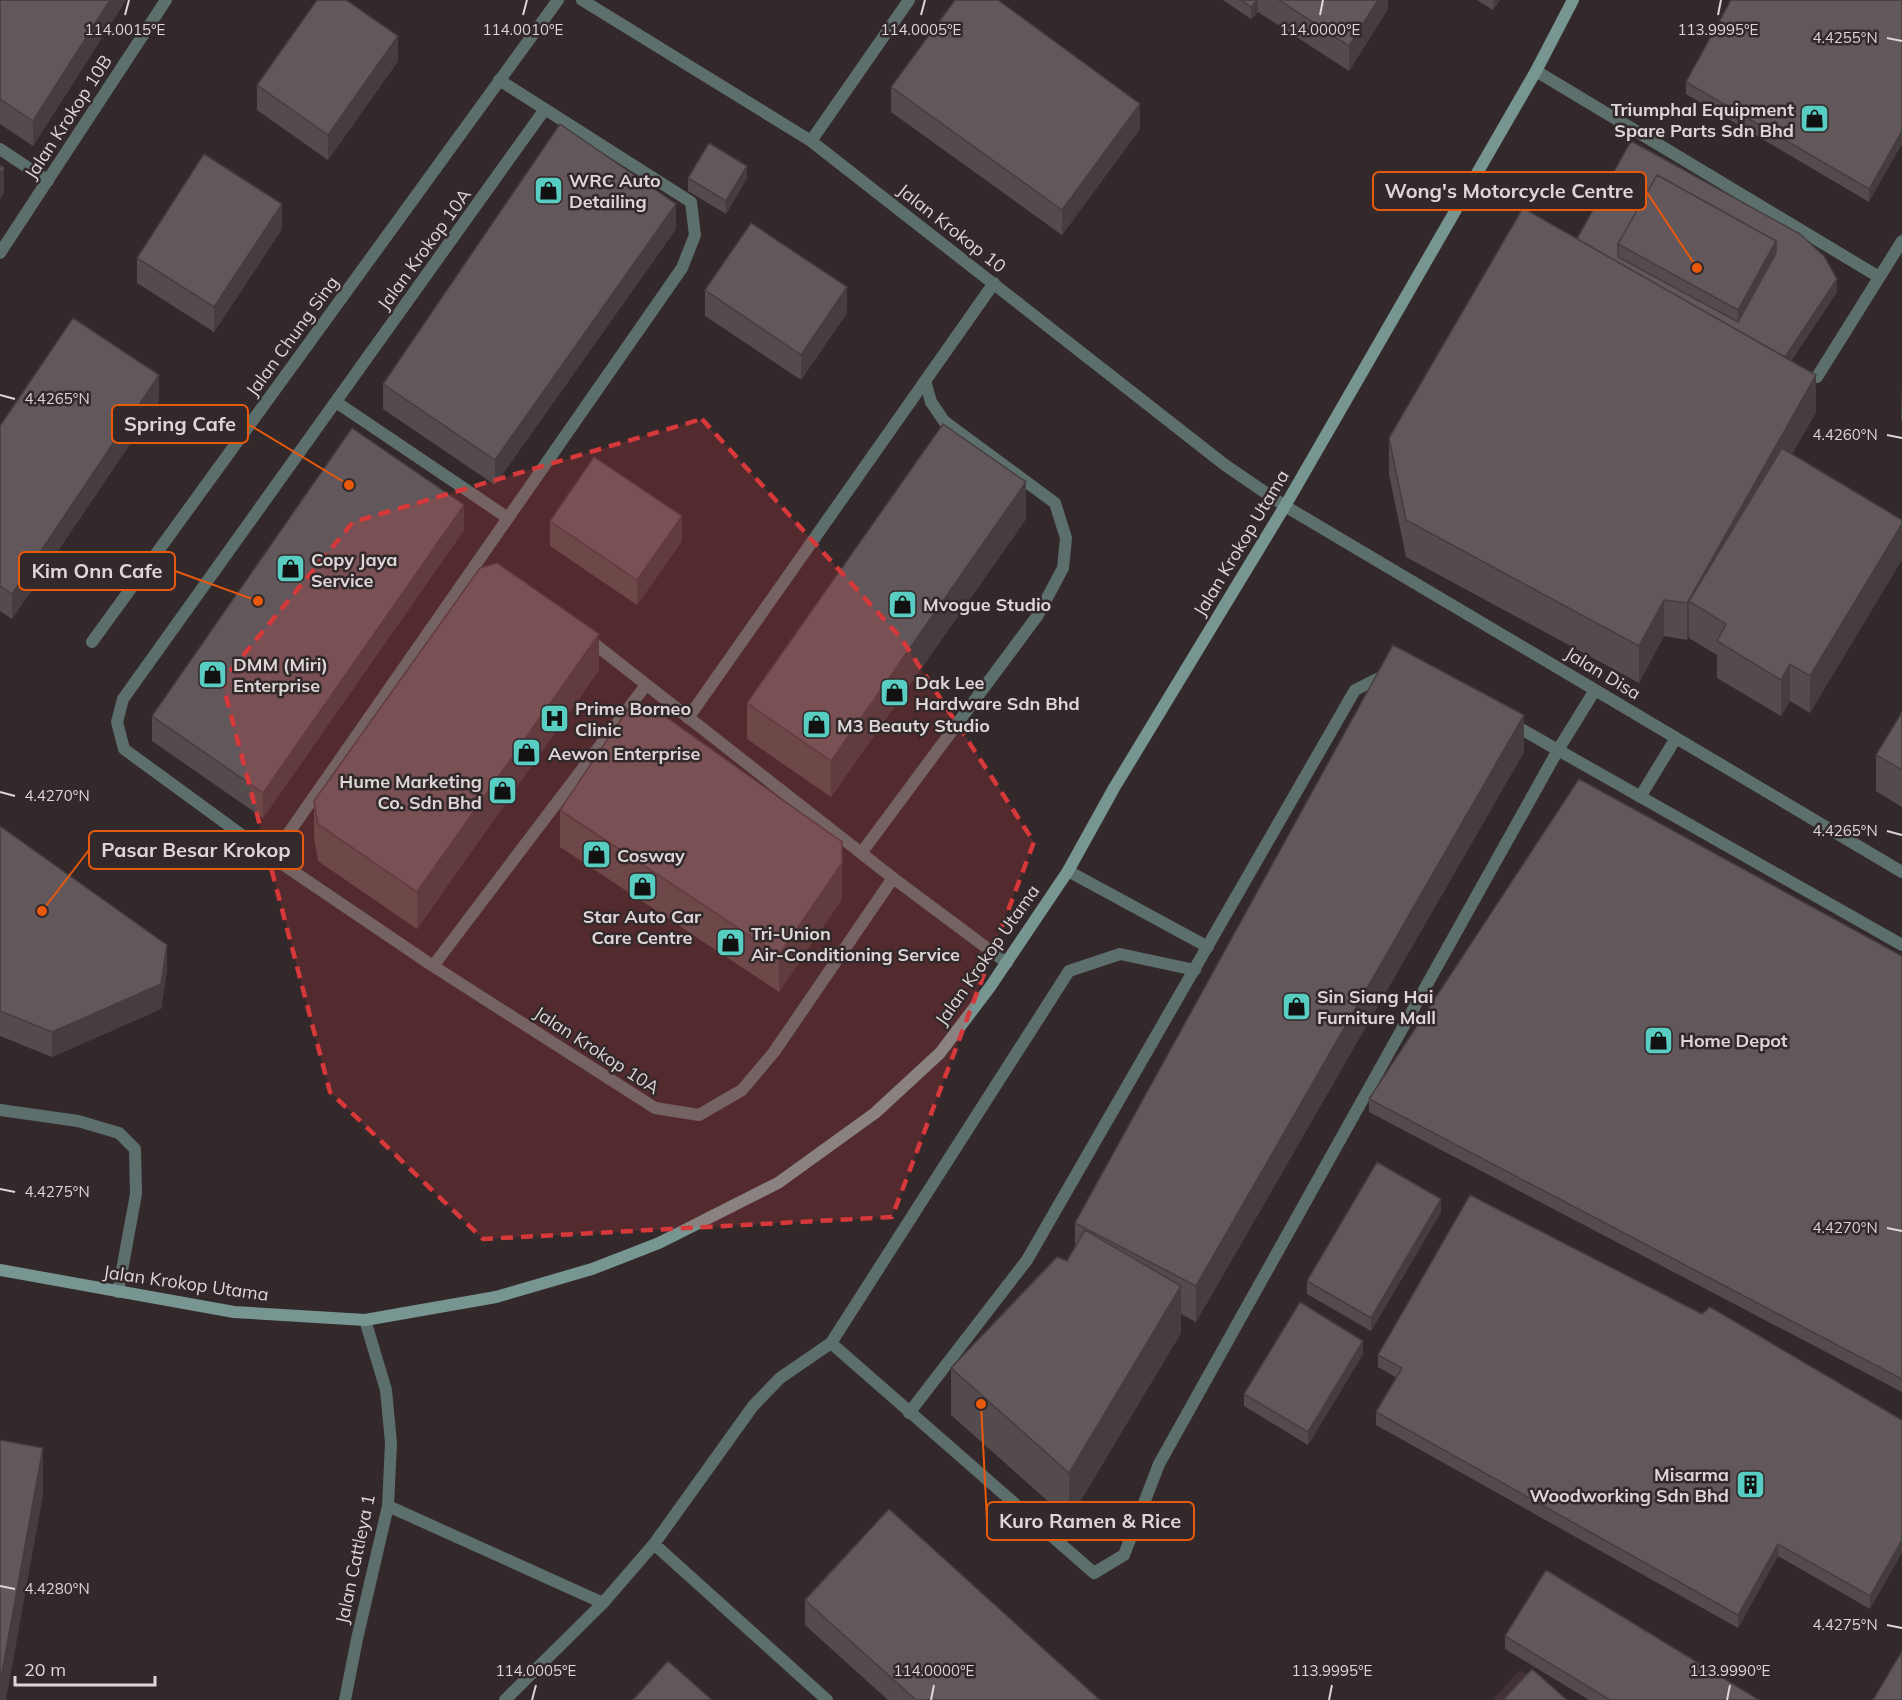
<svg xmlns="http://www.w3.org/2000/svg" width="1902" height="1700" viewBox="0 0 1902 1700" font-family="Mulish,sans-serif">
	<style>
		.built { fill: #423236 }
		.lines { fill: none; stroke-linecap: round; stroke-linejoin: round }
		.lane { stroke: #5d6f6d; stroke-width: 12 }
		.street { stroke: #5d6f6d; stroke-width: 12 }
		.secondary { stroke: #779591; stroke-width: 12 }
		.wall { fill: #544b4d }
		.shaded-wall { fill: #453d3f }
		.building { fill: #62575a; stroke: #453d3f; stroke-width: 1.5; fill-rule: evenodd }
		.marked { fill: #d7393a; fill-opacity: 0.2; stroke: #d7393a; stroke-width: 4.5; stroke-dasharray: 12 8; stroke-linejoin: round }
		.ticks { fill: none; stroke: #dcd6d7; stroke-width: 2 }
		.labels { text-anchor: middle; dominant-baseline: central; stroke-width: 5; stroke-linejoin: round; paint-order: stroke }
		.poi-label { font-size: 18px; font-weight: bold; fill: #dcd6d7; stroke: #33292b; text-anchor: start }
		.street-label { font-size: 18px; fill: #dcd6d7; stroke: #33292b }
		.ticks-label { font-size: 15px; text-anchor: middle; fill: #dcd6d7; stroke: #33292b; stroke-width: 5; stroke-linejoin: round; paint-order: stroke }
		.leader { fill: none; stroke: #e8590c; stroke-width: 2 }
		.callout-dot { fill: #e8590c; stroke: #33292b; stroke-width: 2 }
		.callout { fill: #33292b; stroke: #e8590c; stroke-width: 2 }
		.callout-label { font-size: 20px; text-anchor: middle; font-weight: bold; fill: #dcd6d7 }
	</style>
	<rect width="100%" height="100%" fill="#33292b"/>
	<!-- built -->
	<path class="built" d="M1520,1670L1562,1700H1492Z"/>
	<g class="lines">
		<!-- lane -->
		<path class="lane" d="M1536,71L1879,277
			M0,149L48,181
			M0,253L166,0
			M1817,377L1902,241
			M336,402L508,518
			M1285,506L1902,872
			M587,638L893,878L1007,963
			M646,685L433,966L655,1108L699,1115L742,1090L774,1052L893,878
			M1509,722L1558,750L1595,690
			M1640,797L1676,738
			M862,852L1038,615L1063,568L1066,538L1055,503L944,421L931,402L925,381
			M272,857L682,268L695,235L691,202L499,80
			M1068,871L1208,947
			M433,966L272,857L124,749L117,722L123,699L545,109
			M0,1110L78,1121L119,1133L135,1149L136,1194L118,1292
			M831,1343L1094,1573L1124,1555L1159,1464L1558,750L1902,945
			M909,1413L1027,1260L1355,690L1387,674
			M388,1506L603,1603L654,1544L753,1406L780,1378L831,1343L1069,971L1120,954L1195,970
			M654,1544L827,1700
			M345,1700L357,1639L388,1506L391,1443L386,1390L365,1320
			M505,1700L603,1603"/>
		<!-- street -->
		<path class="street" d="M582,0L811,141L1225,465L1285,506
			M811,141L909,0
			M92,642L558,0
			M688,718L994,283"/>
		<!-- secondary -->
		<path class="secondary" d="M0,1270L234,1312L365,1320L496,1297L592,1269L659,1243L778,1183L875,1113L940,1053L990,987L1068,871L1114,788L1285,506L1536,71L1573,0"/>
	</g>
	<!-- wall -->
	<path class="wall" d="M0,0H126L33,146L0,124Z
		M1223,0H1388V9L1349,71L1258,12L1251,19Z
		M1477,0H1500L1493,10Z
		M1902,0L1869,202L1686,94V82Z
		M398,61L328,160L257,110V85Z
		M891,87L1140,129L1062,235L891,112Z
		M1631,141L1837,292L1791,361L1816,412L1792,454L1902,520L1810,713L1790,701L1781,716L1717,678V655L1689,638V635L1687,640L1664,636L1639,683L1406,557L1389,474V438L1577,239Z
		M688,178H747L726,214L688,191Z
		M282,229L214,332L137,283V258Z
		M676,229L495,485L383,409V384Z
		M705,290L847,313L801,380L705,316Z
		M1902,382V421L1901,420Z
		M159,401L12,619L0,611V426Z
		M1026,519L831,797L747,739V703Z
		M550,521L682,541L637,605L550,546Z
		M464,530L263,818L152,741V716Z
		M599,670L417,929L318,861L314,838V801Z
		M1902,712V807L1876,791V755Z
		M1524,752L1196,1322L1181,1314V1333L1069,1520L951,1415V1368L1067,1261L1075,1247V1223Z
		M560,810L842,899L779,992L560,847Z
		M0,826L167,970L161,1009L52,1057L0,1036Z
		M1902,956V1392L1369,1112V1099Z
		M1441,1212L1371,1331L1307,1294V1281Z
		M1363,1354L1308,1445L1244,1406V1394Z
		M1378,1355L1902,1420L1870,1609L1778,1556L1738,1628L1376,1425V1412L1397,1378L1378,1367Z
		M805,1600L1100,1700H888L805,1625Z
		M1505,1636L1759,1700H1589L1505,1649Z"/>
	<!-- shaded-wall -->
	<path class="shaded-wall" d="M110,0H126L33,146V121Z
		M1257,0H1258V12L1251,19V7Z
		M1378,0H1388V9L1349,71V46Z
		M1493,0H1500L1493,10Z
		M398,36V61L328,160V135Z
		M1140,104V129L1062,235V210Z
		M1902,131V144L1869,202V189Z
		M747,166V178L726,214V201Z
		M4,168V193L0,200V175Z
		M282,204V229L214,332V307Z
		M676,204V229L495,485V460Z
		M1776,241V266L1738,335V310Z
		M1837,279V292L1777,381V368Z
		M847,287V313L801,380V355Z
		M159,375V401L12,619V594Z
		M1816,375V412L1703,610L1689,601V635L1687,640V603Z
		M1026,482V519L831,797V761Z
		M464,505V530L263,818V793Z
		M682,516V541L637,605V580Z
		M1902,524V560L1810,713V676Z
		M1664,600V636L1639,683V646Z
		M599,634V670L417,929V892Z
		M1790,664V701L1781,716V680Z
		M1524,715V752L1196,1322V1286Z
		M842,863V899L779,992V955Z
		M167,945V970L161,1009L52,1057V1032Z
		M1441,1199V1212L1371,1331V1318Z
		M1181,1286V1333L1069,1520V1473Z
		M1363,1341V1354L1308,1445V1432Z
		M43,1448V1495L6,1700H0V1683Z
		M1902,1540V1553L1870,1609V1596Z
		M1778,1544V1556L1738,1628V1615Z"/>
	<!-- building -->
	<path class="building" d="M0,0H110L33,121L0,99Z
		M317,0H346L398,36L328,135L257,85Z
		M955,0H998L1140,104L1062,210L891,87Z
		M1241,0H1257L1251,7Z
		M1279,0H1378L1349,46Z
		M1731,0H1902V131L1869,189L1686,82Z
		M560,124L676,204L495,460L383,384Z
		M1631,141L1800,234L1824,256L1837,279L1785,357L1577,239ZM1657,175L1776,241V253L1738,322L1618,257V244Z
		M709,143L747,166L726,201L688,178Z
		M204,154L282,204L214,307L137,258Z
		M0,165L4,168L0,175Z
		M1657,175L1776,241L1738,310L1618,244Z
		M1523,208L1816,375L1687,603L1664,600L1639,646L1406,520L1389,438Z
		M751,223L847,287L801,355L705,290Z
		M73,318L159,375L12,594L0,586V426Z
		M943,424L1026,482L831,761L747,703Z
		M352,428L464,505L263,793L152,716Z
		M1782,448L1902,520V524L1810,676L1790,664L1781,680L1717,641L1726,624L1689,601Z
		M594,457L682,516L637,580L550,521Z
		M497,563L599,634L417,892L318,824L314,801L480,568Z
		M1393,645L1524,715L1196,1286L1075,1223Z
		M649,705L842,842V863L779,955L560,810L628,709Z
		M1902,712V770L1876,755Z
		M1579,779L1902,956V1379L1369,1099Z
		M0,826L167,945L161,984L52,1032L0,1011Z
		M1377,1162L1441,1199L1371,1318L1307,1281Z
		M1470,1195L1702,1314L1710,1307L1902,1420V1540L1870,1596L1778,1544L1738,1615L1376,1412L1402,1368L1378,1355Z
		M1085,1230L1181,1286L1069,1473L951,1368L1057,1257L1067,1261Z
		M1300,1302L1363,1341L1308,1432L1244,1394Z
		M0,1440L43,1448L0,1683Z
		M889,1509L1100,1700H916L805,1600Z
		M1546,1570L1759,1700H1610L1505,1636Z
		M1902,1651V1700H1873Z
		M668,1661L712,1700H633Z
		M1532,1669L1567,1700H1503Z"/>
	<!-- marked area -->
	<path class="marked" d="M702,419L901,638L1034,842L892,1217L483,1239L330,1092L222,681L353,522Z"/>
	<!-- ticks -->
	<path class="ticks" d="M125,15L129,0M523,15L527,0M921,15L925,0M1320,15L1323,0M1718,15L1721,0M1887,38L1902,41M0,395L15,399M1887,435L1902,438M0,792L15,796M1887,831L1902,835M0,1189L15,1192M1887,1228L1902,1231M0,1586L15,1589M1887,1625L1902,1628M532,1700L536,1685M931,1700L934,1685M1329,1700L1332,1685M1727,1700L1730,1685"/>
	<!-- icons -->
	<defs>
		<symbol id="shop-square" viewBox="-11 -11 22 22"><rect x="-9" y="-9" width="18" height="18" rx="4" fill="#57cec1" stroke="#33292b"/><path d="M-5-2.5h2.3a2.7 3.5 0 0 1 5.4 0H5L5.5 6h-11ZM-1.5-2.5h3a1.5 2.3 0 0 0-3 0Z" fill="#111"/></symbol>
		<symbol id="hospital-square" viewBox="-11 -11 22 22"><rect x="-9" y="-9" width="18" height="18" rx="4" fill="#57cec1" stroke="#33292b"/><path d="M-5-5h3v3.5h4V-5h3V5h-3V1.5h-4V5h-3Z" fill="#111"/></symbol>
		<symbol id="building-square" viewBox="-11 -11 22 22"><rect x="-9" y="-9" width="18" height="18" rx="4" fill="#57cec1" stroke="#33292b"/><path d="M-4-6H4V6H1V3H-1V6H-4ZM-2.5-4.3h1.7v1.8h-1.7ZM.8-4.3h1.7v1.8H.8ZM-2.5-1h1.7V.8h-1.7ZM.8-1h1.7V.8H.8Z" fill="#111"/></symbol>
	</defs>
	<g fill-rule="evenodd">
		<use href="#shop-square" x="1798" y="102" width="33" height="33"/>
		<use href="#shop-square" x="532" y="174" width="33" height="33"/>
		<use href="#shop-square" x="274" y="552" width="33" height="33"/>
		<use href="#shop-square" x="886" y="588" width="33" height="33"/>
		<use href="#shop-square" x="196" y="658" width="33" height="33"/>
		<use href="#shop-square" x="878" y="676" width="33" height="33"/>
		<use href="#hospital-square" x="538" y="702" width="33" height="33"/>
		<use href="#shop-square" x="800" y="708" width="33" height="33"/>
		<use href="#shop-square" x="510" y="736" width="33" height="33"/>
		<use href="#shop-square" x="486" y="774" width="33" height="33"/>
		<use href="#shop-square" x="580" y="838" width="33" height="33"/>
		<use href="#shop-square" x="626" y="870" width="33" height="33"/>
		<use href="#shop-square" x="714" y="926" width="33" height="33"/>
		<use href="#shop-square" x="1280" y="990" width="33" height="33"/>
		<use href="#shop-square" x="1642" y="1024" width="33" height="33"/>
		<use href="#building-square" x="1734" y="1468" width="33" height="33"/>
	</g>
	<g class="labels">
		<!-- poi labels -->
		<g class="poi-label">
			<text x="1794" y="109" text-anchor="end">Triumphal Equipment<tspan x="1794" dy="21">Spare Parts Sdn Bhd</tspan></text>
			<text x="569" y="180">WRC Auto<tspan x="569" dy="21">Detailing</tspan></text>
			<text x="311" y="559">Copy Jaya<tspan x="311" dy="21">Service</tspan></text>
			<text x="923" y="604">Mvogue Studio</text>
			<text x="233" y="664">DMM (Miri)<tspan x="233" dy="21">Enterprise</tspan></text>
			<text x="915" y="682">Dak Lee<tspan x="915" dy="21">Hardware Sdn Bhd</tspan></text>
			<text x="575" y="708">Prime Borneo<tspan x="575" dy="21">Clinic</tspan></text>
			<text x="837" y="725">M3 Beauty Studio</text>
			<text x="548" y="753">Aewon Enterprise</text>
			<text x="482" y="781" text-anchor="end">Hume Marketing<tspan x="482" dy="21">Co. Sdn Bhd</tspan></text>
			<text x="617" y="855">Cosway</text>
			<text x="642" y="916" text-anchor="middle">Star Auto Car<tspan x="642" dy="21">Care Centre</tspan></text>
			<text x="751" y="933">Tri-Union<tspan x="751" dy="21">Air-Conditioning Service</tspan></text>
			<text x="1317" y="996">Sin Siang Hai<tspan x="1317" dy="21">Furniture Mall</tspan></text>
			<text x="1680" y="1040">Home Depot</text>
			<text x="1729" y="1474" text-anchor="end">Misarma<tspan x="1729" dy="21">Woodworking Sdn Bhd</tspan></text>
		</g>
		<!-- street labels -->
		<g class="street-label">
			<text transform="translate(68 117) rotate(-57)">Jalan Krokop 10B</text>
			<text transform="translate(952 228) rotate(38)">Jalan Krokop 10</text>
			<text transform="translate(424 249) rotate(-54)">Jalan Krokop 10A</text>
			<text transform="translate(292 336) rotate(-54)">Jalan Chung Sing</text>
			<text transform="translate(1241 543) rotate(-59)">Jalan Krokop Utama</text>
			<text transform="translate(1603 673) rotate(31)">Jalan Disa</text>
			<text transform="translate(987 955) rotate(-55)">Jalan Krokop Utama</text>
			<text transform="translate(597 1050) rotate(33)">Jalan Krokop 10A</text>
			<text transform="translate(186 1283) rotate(8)">Jalan Krokop Utama</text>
			<text transform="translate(355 1559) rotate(-78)">Jalan Cattleya 1</text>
		</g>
	</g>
	<g class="ticks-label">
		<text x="125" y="35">114.0015°E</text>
		<text x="523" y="35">114.0010°E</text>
		<text x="921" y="35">114.0005°E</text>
		<text x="1320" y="35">114.0000°E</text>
		<text x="1718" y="35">113.9995°E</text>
		<text x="1845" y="43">4.4255°N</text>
		<text x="57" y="404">4.4265°N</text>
		<text x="1845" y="440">4.4260°N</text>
		<text x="57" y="801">4.4270°N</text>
		<text x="1845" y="836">4.4265°N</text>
		<text x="57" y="1197">4.4275°N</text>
		<text x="1845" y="1233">4.4270°N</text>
		<text x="57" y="1594">4.4280°N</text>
		<text x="1845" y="1630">4.4275°N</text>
		<text x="536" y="1676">114.0005°E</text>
		<text x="934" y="1676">114.0000°E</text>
		<text x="1332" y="1676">113.9995°E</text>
		<text x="1730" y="1676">113.9990°E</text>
	</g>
	<!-- callouts -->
	<path class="leader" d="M1697 268L1646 191M349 485L248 424M258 601L175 571M42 911L89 850M981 1404L987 1521"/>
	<g class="callout-dot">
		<circle cx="1697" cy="268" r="6"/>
		<circle cx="349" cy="485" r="6"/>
		<circle cx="258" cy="601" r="6"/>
		<circle cx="42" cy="911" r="6"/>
		<circle cx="981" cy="1404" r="6"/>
	</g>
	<g class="callout">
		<rect x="1373" y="172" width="273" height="38" rx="6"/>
		<rect x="112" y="405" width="136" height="38" rx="6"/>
		<rect x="19" y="552" width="156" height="38" rx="6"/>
		<rect x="89" y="831" width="214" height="38" rx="6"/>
		<rect x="987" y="1502" width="207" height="38" rx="6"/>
	</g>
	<g class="callout-label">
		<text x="1509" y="198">Wong's Motorcycle Centre</text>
		<text x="180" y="431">Spring Cafe</text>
		<text x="97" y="578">Kim Onn Cafe</text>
		<text x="196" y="857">Pasar Besar Krokop</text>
		<text x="1090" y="1528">Kuro Ramen &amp; Rice</text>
	</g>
	<!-- scale -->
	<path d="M15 1676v9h140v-9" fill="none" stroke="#dcd6d7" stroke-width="3"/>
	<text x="24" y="1676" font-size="18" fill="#dcd6d7" stroke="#33292b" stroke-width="4.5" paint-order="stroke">20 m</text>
</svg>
